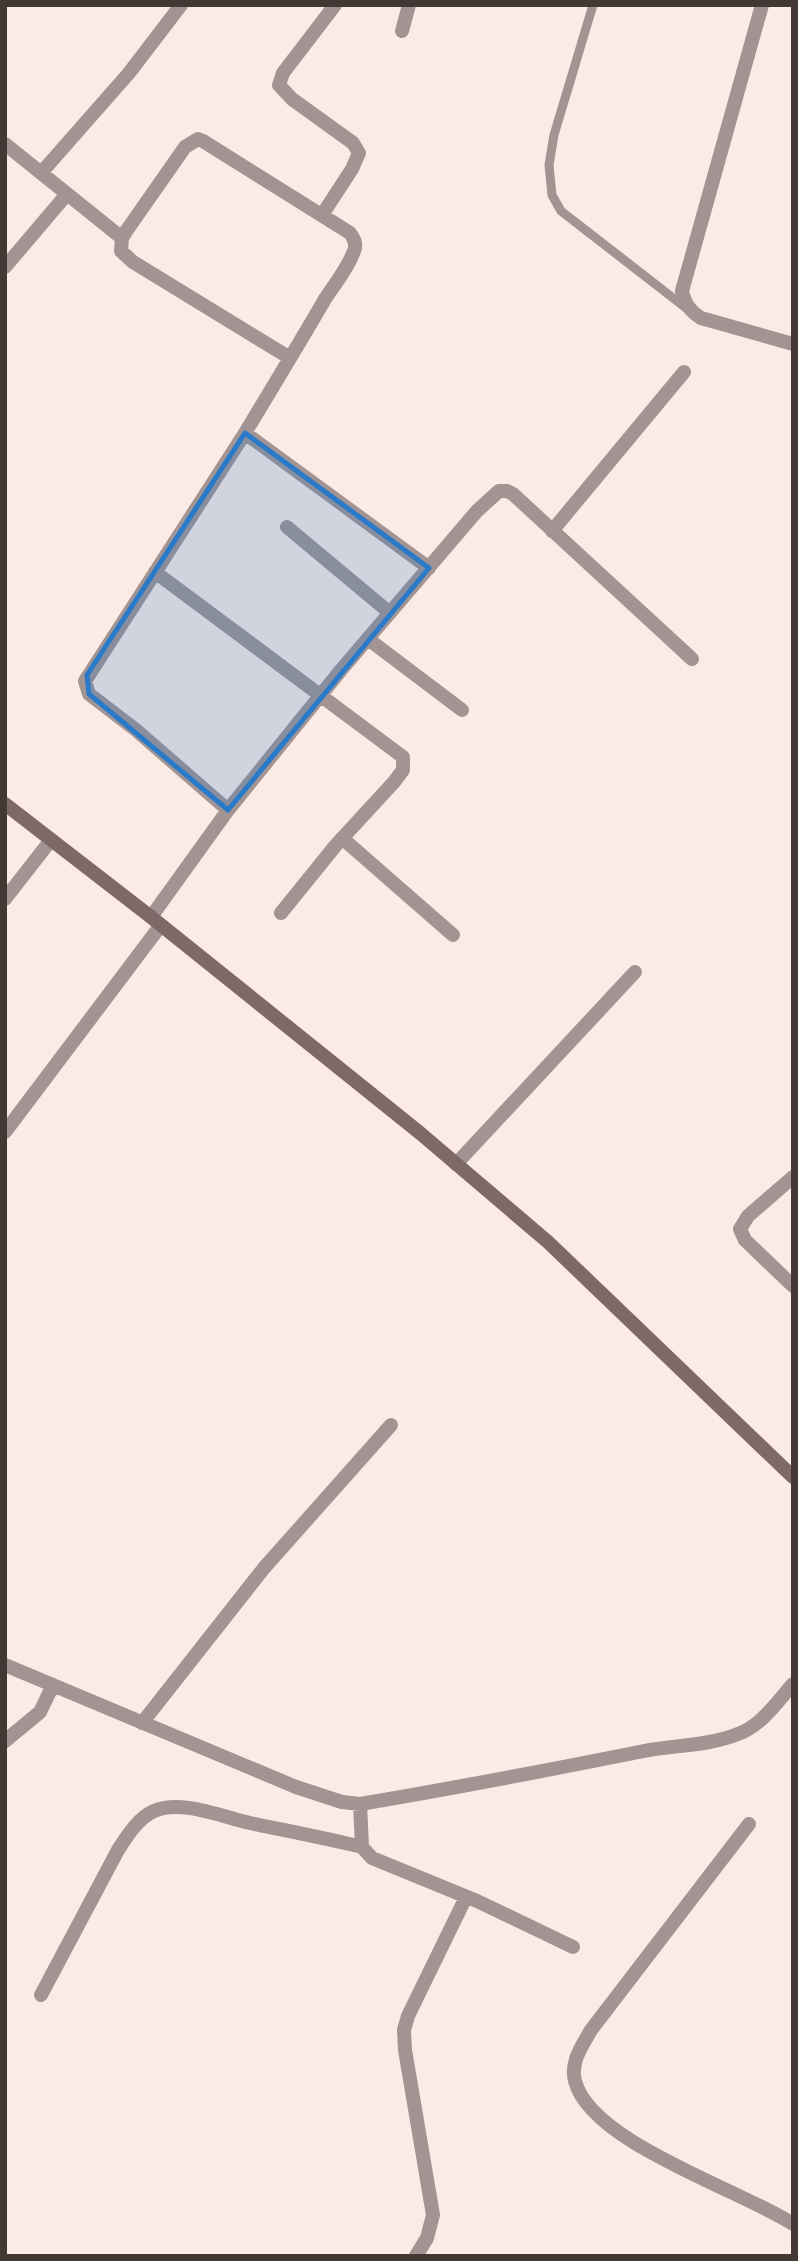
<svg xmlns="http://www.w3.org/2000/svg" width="798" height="2261" viewBox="0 0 798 2261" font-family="'Noto Serif',serif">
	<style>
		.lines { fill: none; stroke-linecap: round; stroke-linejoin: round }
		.service { stroke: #a19493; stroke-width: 9 }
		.minor { stroke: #a19493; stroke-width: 14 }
		.secondary { stroke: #7c6968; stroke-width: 14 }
		.marked { fill: #297ac9; fill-opacity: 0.2; stroke: #297ac9; stroke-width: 5; stroke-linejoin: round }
	</style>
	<rect width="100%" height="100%" fill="#fceae4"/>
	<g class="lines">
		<!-- service -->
		<path class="service" d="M593,5L554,135L549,165L552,195L561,211L686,308"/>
		<!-- minor -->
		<path class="minor" d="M762,5L682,291C685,304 690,311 701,318L793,344
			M402,31L409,5
			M5,144L122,238
			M41,173L129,73L181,5
			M322,215L352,169L359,153L353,143L292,99L279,85L283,73L335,5
			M5,267L67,194
			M245,433L429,568
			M287,527L390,613
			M552,531L684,372
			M155,572L403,757V770L394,782L336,845L281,913
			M368,639L462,710
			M228,810L136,730L89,694L85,681L245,433C272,388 299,344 325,299C335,284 350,265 355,248C356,241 353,238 350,233L203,141L198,139L185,147L127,230L122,238L121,251L133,262L290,358
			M342,838L453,935
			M5,899L51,840
			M151,917L228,810L341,670L477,511L499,491H507L513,494L692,659
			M5,1132L161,925
			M456,1164L635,972
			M793,1177L748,1216L740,1229L745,1240L793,1286
			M5,1665L296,1787L342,1802L360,1804C455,1788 549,1770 644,1751C675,1745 708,1746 738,1734C761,1726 777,1702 793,1684
			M142,1723L264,1568L391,1425
			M5,1741L40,1712L53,1685
			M360,1804L362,1847L372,1858L477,1901L573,1947
			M749,1824L591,2030C582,2046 570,2062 575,2081C591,2143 741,2190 793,2224
			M41,1995L118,1850C127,1836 138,1818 154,1811C181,1799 223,1817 250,1823C288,1831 325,1838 362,1847
			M416,2256L427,2238L433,2215L405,2050L404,2030L408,2016L466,1897"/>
		<!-- secondary -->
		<path class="secondary" d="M5,804L151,917L420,1133L548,1242L793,1477"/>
	</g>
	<!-- marked area -->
	<path class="marked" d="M245,433L429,568L228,810L89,694L87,675Z"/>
	<!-- border -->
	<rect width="798" height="2261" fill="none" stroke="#433834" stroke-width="14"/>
</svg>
